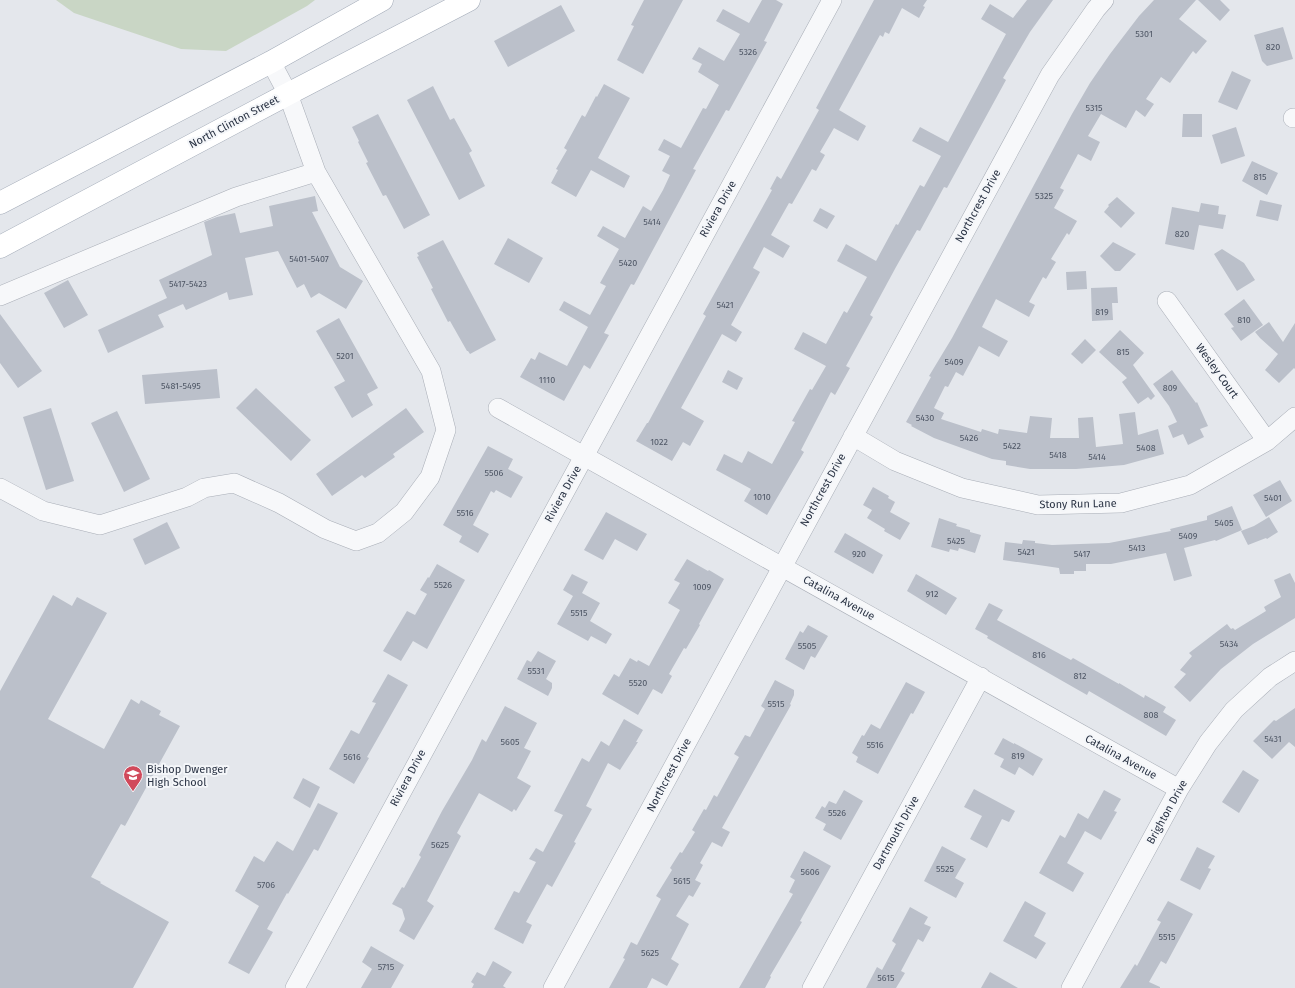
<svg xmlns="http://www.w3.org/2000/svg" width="1295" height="988" viewBox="0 0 1295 988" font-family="'Fira Sans',sans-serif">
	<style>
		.green { fill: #c9d6c5 }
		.building { fill: #bbc0ca }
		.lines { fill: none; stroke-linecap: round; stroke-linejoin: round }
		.minor-casing { stroke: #a9aeb7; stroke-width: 20 }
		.primary-casing { stroke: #a3abb8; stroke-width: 23 }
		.minor { stroke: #f7f8fa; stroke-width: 19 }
		.primary { stroke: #fff; stroke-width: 22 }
		.labels { text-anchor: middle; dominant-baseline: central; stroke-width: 4; stroke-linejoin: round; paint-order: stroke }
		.number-label { font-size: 9px; fill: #4f5766 }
		.street-label { font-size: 11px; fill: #2b3445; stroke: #f4f6f9 }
		.poi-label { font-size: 11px; fill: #2b3445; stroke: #f4f6f9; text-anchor: start }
	</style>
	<rect width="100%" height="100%" fill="#e4e7ec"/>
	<!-- green -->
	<path class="green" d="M56,0H315L307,6L226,51L181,49L74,13Z"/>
	<!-- building -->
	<path class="building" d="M644,0H683L643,74L617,60L634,26L631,25Z
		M762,0H776L783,4L764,41L767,42L729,111L726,110L693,169L696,170L634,285L631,284L604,333L609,335L590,369L584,365L564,401L520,377L531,358L535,360L539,352L567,366L588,327L559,310L564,301L590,315L606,286L600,283L619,249L597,236L603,226L625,238L643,206L651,211L663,190L670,175L662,171L670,156L658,150L664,139L681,148L703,108L706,109L719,85L698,72L702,64L692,59L699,47L724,61L740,34L716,21L723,9L749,23Z
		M874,0H927L923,6L925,7L919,18L902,8L889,34L885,32L883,37L880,35L839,110L866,126L858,141L834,128L820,152L825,155L816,171L812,169L792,204L789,203L771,235L790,246L783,258L764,247L753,268L760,272L731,325L742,332L736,342L722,334L681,408L704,421L690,446L683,442L672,461L636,441L647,423H648L706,316L703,314L772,190L770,189L777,176L781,179L819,110L816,108Z
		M1027,0H1053L1030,32L1003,78L1006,80L947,188L944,187L920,231L917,230L896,267L870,315L873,317L846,366L850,368L835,395L831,392L801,450L804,452L767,515L744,501L751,489L716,470L724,454L742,463L748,451L772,464L795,422L792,421L810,389L812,390L826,366L794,349L803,332L826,344L844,311L847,313L867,277L837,261L846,244L876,261L896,224L898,225L920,185L924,187L941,156L912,141L920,127L948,142L1006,34L981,19L990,4L1013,18Z
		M1154,0H1196L1179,19L1207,41L1196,54L1193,51L1170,83L1161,77L1146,99L1154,104L1145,117L1136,110L1126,128L1101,114L1088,136L1100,142L1091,161L1078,154L1060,188L1064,190L1054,208L1077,221L1069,235L1067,233L1051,259L1056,262L1046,279L1043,277L1029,302L1035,305L1029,317L996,299L982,327L1008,341L999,357L979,346L963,376L956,372L948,387L945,386L934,408L944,413L941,419L981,432L982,429L998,434L999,429L1027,433L1030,416L1052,418L1050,438H1079L1078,418L1093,417L1096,447L1123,444L1119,414L1135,412L1138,435L1158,429L1164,454L1124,465L1076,469H1030L1006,465V461L992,459L934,438L911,426L912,425L906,422L931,377L929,376L952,338L1072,114L1090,83L1110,54L1139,16Z
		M1198,0H1220L1230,10L1220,21Z
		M561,5L575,31L508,67L494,41Z
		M1283,27L1293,59L1267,66L1262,61L1254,35Z
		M1232,71L1251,80L1237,110L1218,102Z
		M604,84L630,98L598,158L630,176L624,188L591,170L576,197L551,183L558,170L556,169L567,150L564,148L582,115L585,117L596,96L597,97Z
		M433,86L450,120L454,118L472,151L469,153L485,186L459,200L407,100Z
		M378,114L430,215L404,229L386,195L383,196L366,163L368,162L358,142L359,141L352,127Z
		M1183,114H1202V137H1182Z
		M1236,127L1245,156L1221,164L1212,135Z
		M1252,161L1278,173L1267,195L1242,181Z
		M315,196L318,211L312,212L340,267L363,281L346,309L319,293L311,298L304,284L297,288L278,251L245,258L253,295L229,300L227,292L186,310L183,304L158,315L164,327L108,353L98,330L167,298L159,280L212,255L204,222L217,217L235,213L240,233L273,226L269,206Z
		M1117,197L1135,213L1121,228L1104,212L1109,206L1108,205Z
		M1260,200L1282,205L1278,221L1256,216Z
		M1201,203L1219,206L1218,214L1226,215L1223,229L1199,225L1194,250L1165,244L1172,207L1199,212Z
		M820,208L835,216L827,229L813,221Z
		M508,238L543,258L529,283L494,264Z
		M443,240L496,340L470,354L468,351H467L450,321L448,322L431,289L433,288L417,257L419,256L417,253Z
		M1113,242L1136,254L1120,271H1115L1100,256Z
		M1222,249L1244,263L1255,280L1237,291L1214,254Z
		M1086,271L1087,289L1067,290L1066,272Z
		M68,280L88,315L64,328L44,293Z
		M1117,287L1118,303H1112L1113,320L1092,321L1091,288Z
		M1244,299L1263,325L1241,341L1231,328L1234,327L1224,314Z
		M0,314L42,371L18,388L0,363Z
		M339,318L378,388L367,394L373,405L352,418L334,387L345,381L316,331Z
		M1269,322L1283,342L1295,323V369L1294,368L1279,383L1265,370L1278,354L1260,338L1255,332Z
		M1120,330L1144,353L1133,365L1155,396L1151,400L1148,397L1138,404L1122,382L1127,378L1099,352Z
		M1085,339L1096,350L1082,364L1071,354Z
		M217,369L220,398L145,404L142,375Z
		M728,370L743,378L737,390L722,382Z
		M1172,370L1196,403L1197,402L1208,426L1200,429L1204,437L1188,445L1183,434L1173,438L1168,426L1177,422L1169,406L1153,384Z
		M256,388L311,440L291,461L236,408Z
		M51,408L74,481L46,490L23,417Z
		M406,408L424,432L393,454L395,457L365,478L362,475L332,496L316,474Z
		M117,411L150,479L124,492L91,423Z
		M488,446L513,459L508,469L523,477L511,498L496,490L494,493L491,491L473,525L489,534L478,553L459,542L462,536L443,525Z
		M1280,480L1292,501L1266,517L1253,495Z
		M873,487L889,496L888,498L895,502L890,512L910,523L900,540L884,531L885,529L867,518L872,510L863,505Z
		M1232,506L1242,530L1216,541L1215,540L1184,548L1192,576L1174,581L1166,553L1111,564H1086V571H1074V574H1060L1059,568L1003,560L1005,542L1022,544L1023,540L1035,541V543L1052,545L1109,543L1171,531L1170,529L1207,520V516Z
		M606,512L647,534L637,551L615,539L603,560L584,550Z
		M1269,517L1278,532L1267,539L1266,538L1248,545L1241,531L1254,526Z
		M939,518L957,524L956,526L970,530V532L981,535L975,553L959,548L958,551L950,549L949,552L931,547Z
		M167,522L180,548L145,565L133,539Z
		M845,533L883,555L873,574L834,552Z
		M687,559L708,571L709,570L724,579L699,624L700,625L686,649L684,648L669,674L672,676L662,694L653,689L638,715L602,694L614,674L619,677L630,658L637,662L638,660L649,666L680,610L668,603L680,583L674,580Z
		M437,564L465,580L427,649L413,641L401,661L383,651L407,611L415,615L427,594L420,590L428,577L429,578Z
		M1290,573L1295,583V618L1253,644L1221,669L1190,702L1174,687L1186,674L1180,670L1192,656L1189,653L1227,624L1231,629L1233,628L1235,630L1266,611L1264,607L1281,597L1274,580Z
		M572,574L588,582L582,593L600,603L590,621L612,634L606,644L591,636L588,641L557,624L573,596L563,590Z
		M916,574L957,598L946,615L907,591Z
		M53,595L72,606L77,597L107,613L48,719L104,749L131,699L139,704L141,700L161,711L159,715L180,726L125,826L121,824L91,877L101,882L100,883L169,922L133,988H0V691Z
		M989,603L1003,610L997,620L1071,660L1073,658L1119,684V683L1144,698L1145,695L1166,707L1163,712L1176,720L1166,736L1089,691L1087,695L987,638L988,636L975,629Z
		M808,625L828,636L815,658L811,656L804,670L785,659L800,631L803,633Z
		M538,651L556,661L546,679L552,683V688L548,696L517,679L527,660L531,662Z
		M388,674L408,685L367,757L369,758L354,784L329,769L351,730L359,734L376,703L372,702Z
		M775,680L794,690V695L790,704L791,705L778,728L722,828L730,832L722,847L712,842L700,863L703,865L695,880L701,883L693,897L689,895L676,916L689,924L671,959L679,964L667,986L652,978L647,988H609L625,959L623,958L631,942L637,945L661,899L656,896L672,870L670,868L680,852L682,853L695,832L692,830L704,809L706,810L714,795L717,797L739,757L734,754L745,735L750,737L765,709L761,706Z
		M906,682L925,692L913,714L911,713L878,774L856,762L858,757L852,753L862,735L864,736L871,724L880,729Z
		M505,706L537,723L524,748L531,751L517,778L531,786L516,811L514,809L512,812L479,793L457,833L461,836L427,901L434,906L414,940L399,931L405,919L402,909L392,904L402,887L404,888L421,857L419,855L442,811L472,760L482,739L486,742Z
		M1295,708V747L1289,742L1272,759L1253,741L1274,720L1276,721Z
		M624,719L643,730L636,742H638L620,770L608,763L586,806L592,809L574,842L576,843L552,887L547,884L526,922L532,925L523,944L494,929L514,891L519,893L536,862L529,859L536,848L543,852L563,815L554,811L582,758L589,762L601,741L609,746Z
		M1003,738L1014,744V743L1043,759L1033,776L1019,767L1015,775L1000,767L1004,759L994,754Z
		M1243,770L1259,780L1239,813L1222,802Z
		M303,778L320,787L310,808L293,798Z
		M974,789L1015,811L1009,822L1002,819L987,848L970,839L982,816L964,807Z
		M844,790L863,801L841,840L823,830L826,824L815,818L822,806L825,808L829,801L836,804Z
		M1104,790L1121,799L1114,811L1117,812L1101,840L1085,831L1067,863L1084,873L1073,892L1039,873L1060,835L1065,838L1078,813L1088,819Z
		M318,803L338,813L318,851L314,849L288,894L287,893L267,929L273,932L249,974L228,963L259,906L235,891L254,856L264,862L277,841L293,851Z
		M942,846L966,859L955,878L964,883L956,898L924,881Z
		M1197,847L1215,856L1208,868L1211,869L1200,890L1180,880Z
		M804,851L831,866L800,921L802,922L770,976L771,977L765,988H739L793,894L789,892L795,880L790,877Z
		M1025,901L1046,913L1034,936L1046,943L1036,959L1003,941Z
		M1168,901L1193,914L1166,964L1161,961L1149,982L1160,987V988H1120L1135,964L1137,966L1161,922L1157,920Z
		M910,907L928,917L924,924L931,927L923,942L918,939L901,971L905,973L896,988H866L877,967L882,970L896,944L892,941Z
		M371,946L404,965L391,988H361L372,969L362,962Z
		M493,961L512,972L503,986L506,988H472L474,984L471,982L477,972L485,976Z
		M990,972L1018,988H981Z"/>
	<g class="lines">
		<defs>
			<path id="minor" d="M271,62L288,94L316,172
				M1293,118H1295
				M0,296L236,197L316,172L431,371L446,430L430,477L404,512L378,533L356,541L325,529L279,503L234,483L204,488L187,497L100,525L43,511L0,488
				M1167,301L1267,441
				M498,408L1179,789
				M853,436L895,461L962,488L1038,505L1121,503L1190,485L1267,441L1295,417
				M295,988L832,0
				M553,988L1050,75L1096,9L1104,0
				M812,988L981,677
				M1071,988L1179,789L1208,743L1234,710L1270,677L1295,661"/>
			<path id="primary" d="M0,203L271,62L382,0
				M0,247L288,94L469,0"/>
		</defs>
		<!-- minor casing -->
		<use href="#minor" class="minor-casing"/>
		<!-- primary casing -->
		<use href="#primary" class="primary-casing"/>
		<!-- minor -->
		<use href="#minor" class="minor"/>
		<!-- primary -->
		<use href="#primary" class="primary"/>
	</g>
	<!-- icons -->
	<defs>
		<symbol id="school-pin" viewBox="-11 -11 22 30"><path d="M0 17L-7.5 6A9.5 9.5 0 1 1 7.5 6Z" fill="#d1495b" stroke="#f4f6f9"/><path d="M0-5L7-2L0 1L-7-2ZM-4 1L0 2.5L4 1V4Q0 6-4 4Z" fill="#fff"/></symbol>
	</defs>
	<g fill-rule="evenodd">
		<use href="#school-pin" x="122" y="764" width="22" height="30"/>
	</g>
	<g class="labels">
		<!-- number labels -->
		<g class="number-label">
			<text x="1144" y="34">5301</text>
			<text x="1273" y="47">820</text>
			<text x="748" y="52">5326</text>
			<text x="1094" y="108">5315</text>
			<text x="1260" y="177">815</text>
			<text x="1044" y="196">5325</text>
			<text x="652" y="222">5414</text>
			<text x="1182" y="234">820</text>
			<text x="309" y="259">5401-5407</text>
			<text x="628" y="263">5420</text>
			<text x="188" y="284">5417-5423</text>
			<text x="725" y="305">5421</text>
			<text x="1102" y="312">819</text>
			<text x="1244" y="320">810</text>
			<text x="1123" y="352">815</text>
			<text x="345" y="356">5201</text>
			<text x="954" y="362">5409</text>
			<text x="547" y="380">1110</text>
			<text x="181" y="386">5481-5495</text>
			<text x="1170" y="388">809</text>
			<text x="925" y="418">5430</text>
			<text x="969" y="438">5426</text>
			<text x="659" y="442">1022</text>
			<text x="1012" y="446">5422</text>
			<text x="1146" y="448">5408</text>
			<text x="1058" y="455">5418</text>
			<text x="1097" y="457">5414</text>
			<text x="494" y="473">5506</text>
			<text x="762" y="497">1010</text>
			<text x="1273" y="498">5401</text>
			<text x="465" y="513">5516</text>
			<text x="1224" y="523">5405</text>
			<text x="1188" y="536">5409</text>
			<text x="956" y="541">5425</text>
			<text x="1137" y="548">5413</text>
			<text x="1026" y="552">5421</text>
			<text x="859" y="554">920</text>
			<text x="1082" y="554">5417</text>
			<text x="443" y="585">5526</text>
			<text x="702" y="587">1009</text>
			<text x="932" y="594">912</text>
			<text x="579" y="613">5515</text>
			<text x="1229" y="644">5434</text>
			<text x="807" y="646">5505</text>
			<text x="1039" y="655">816</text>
			<text x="536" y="671">5531</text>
			<text x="1080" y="676">812</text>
			<text x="638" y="683">5520</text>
			<text x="776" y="704">5515</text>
			<text x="1151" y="715">808</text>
			<text x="1273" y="739">5431</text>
			<text x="510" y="742">5605</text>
			<text x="875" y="745">5516</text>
			<text x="1018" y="756">819</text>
			<text x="352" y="757">5616</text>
			<text x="837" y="813">5526</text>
			<text x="440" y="845">5625</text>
			<text x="945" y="869">5525</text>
			<text x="810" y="872">5606</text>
			<text x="682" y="881">5615</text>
			<text x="266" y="885">5706</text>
			<text x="1167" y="937">5515</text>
			<text x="650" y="953">5625</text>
			<text x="386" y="967">5715</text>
			<text x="886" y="978">5615</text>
		</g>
		<!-- street labels -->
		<g class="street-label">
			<text transform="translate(234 122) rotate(-28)">North Clinton Street</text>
			<text transform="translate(978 206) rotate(-61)">Northcrest Drive</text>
			<text transform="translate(718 209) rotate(-61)">Riviera Drive</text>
			<text transform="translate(1217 371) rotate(54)">Wesley Court</text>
			<text transform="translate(823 490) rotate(-61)">Northcrest Drive</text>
			<text transform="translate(563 494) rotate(-61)">Riviera Drive</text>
			<text transform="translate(1078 504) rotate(-1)">Stony Run Lane</text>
			<text transform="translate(839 598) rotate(29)">Catalina Avenue</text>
			<text transform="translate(1121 757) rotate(29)">Catalina Avenue</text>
			<text transform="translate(669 775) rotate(-62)">Northcrest Drive</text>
			<text transform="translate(408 778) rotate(-62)">Riviera Drive</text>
			<text transform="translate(1167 812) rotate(-61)">Brighton Drive</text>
			<text transform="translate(896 833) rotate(-61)">Dartmouth Drive</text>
		</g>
		<!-- poi labels -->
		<g class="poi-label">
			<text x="147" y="769">Bishop Dwenger<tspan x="147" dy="13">High School</tspan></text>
		</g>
	</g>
</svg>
